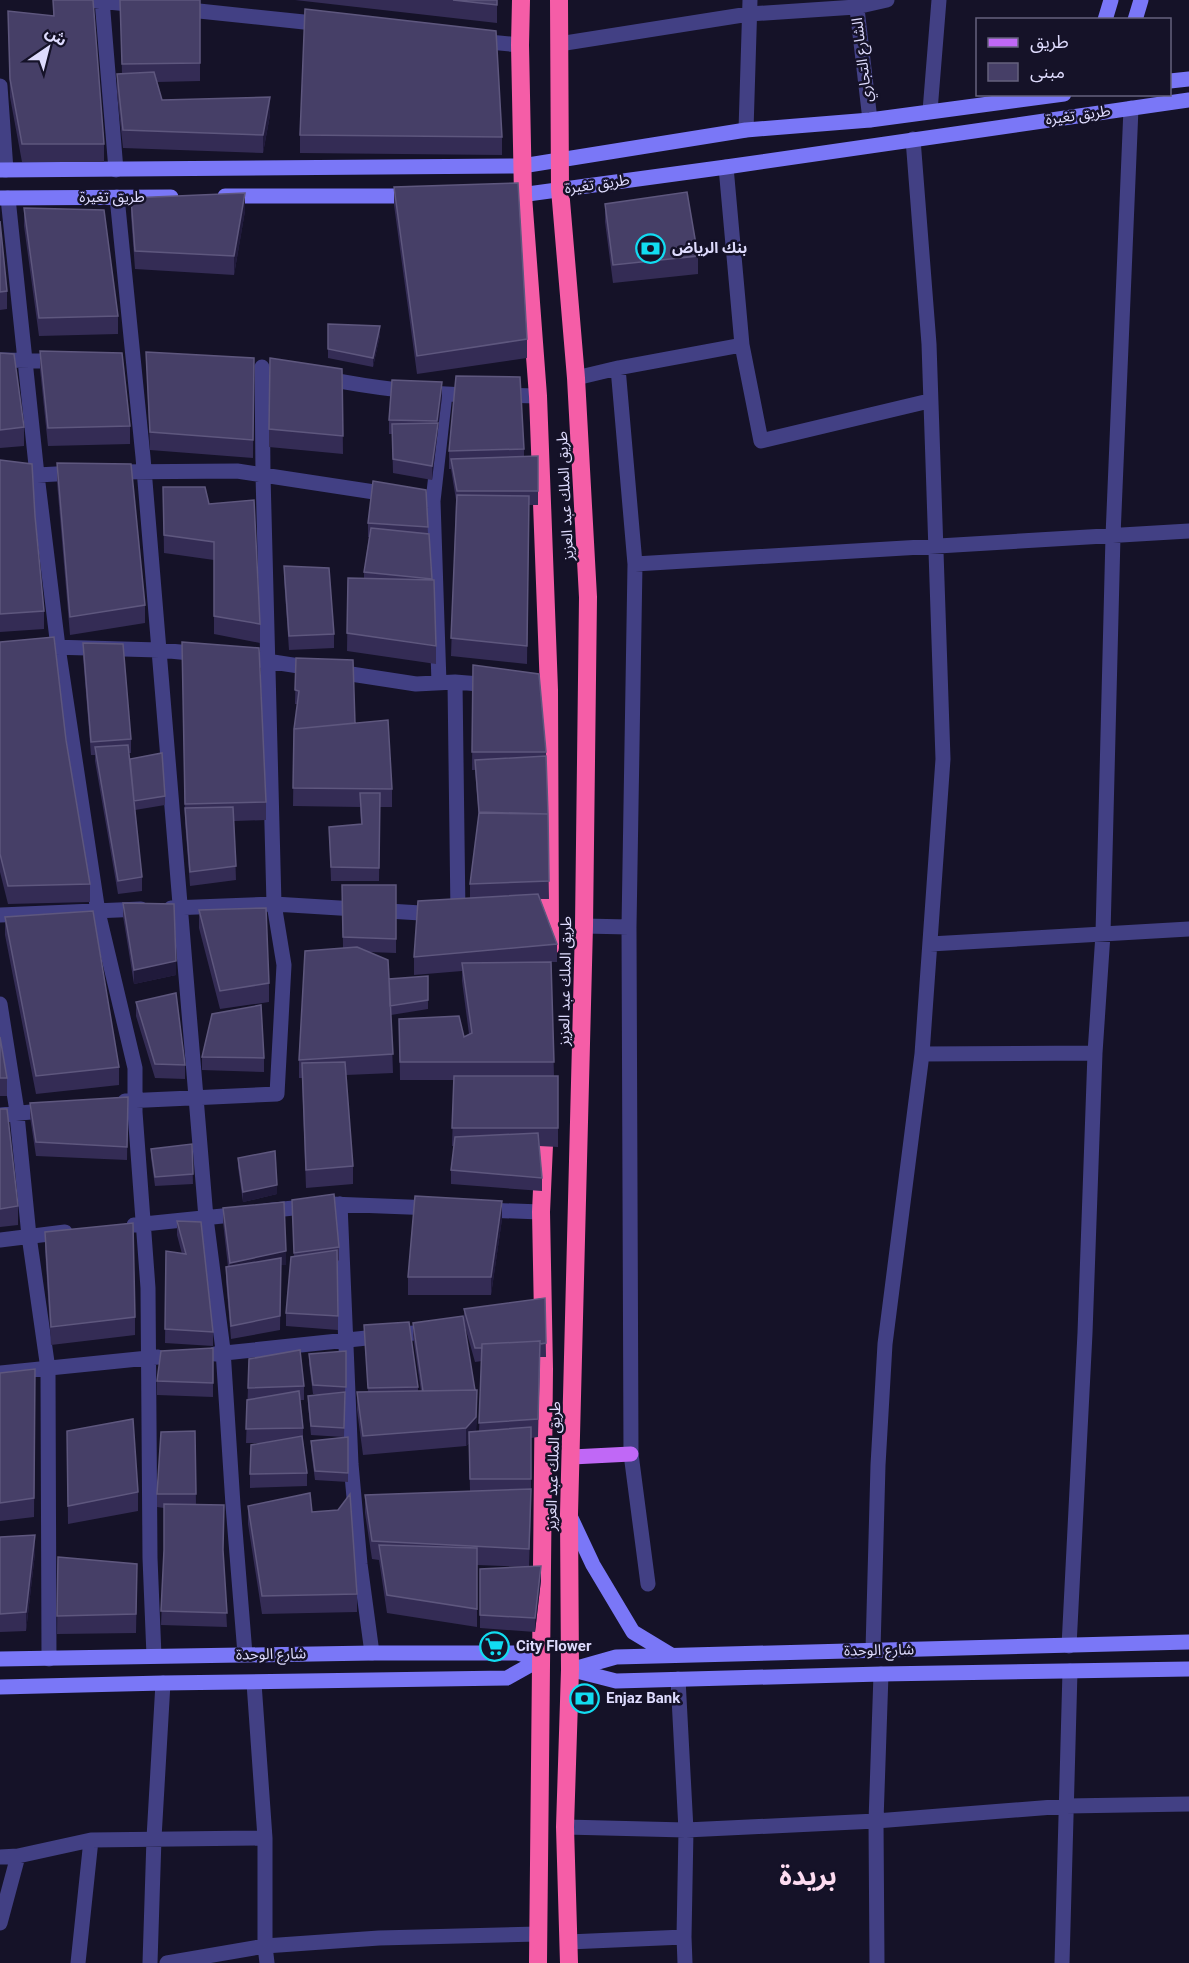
<svg xmlns="http://www.w3.org/2000/svg" width="1189" height="1963" viewBox="0 0 1189 1963" font-family="Roboto,'Noto Sans Arabic',sans-serif">
	<style>
		.lines { fill: none; stroke-linecap: round; stroke-linejoin: round }
		.street { stroke: #424084; stroke-width: 15 }
		.secondary { stroke: #7a77f7; stroke-width: 15 }
		.primary { stroke: #c068f6; stroke-width: 15 }
		.highway { stroke: #f55da7; stroke-width: 18 }
		.wall { fill: #342c55 }
		.shaded-wall { fill: #201a3b }
		.building { fill: #463f67; stroke: #5e577e; stroke-width: 1.5 }
		.labels { text-anchor: middle; dominant-baseline: central; stroke-width: 5; stroke-linejoin: round; paint-order: stroke }
		.street-label { font-size: 15px; fill: #dedbfd; stroke: #151228 }
		.poi-label { font-size: 15px; font-weight: bold; fill: #dedbfd; stroke: #151228; text-anchor: start }
		.town-label { font-size: 27px; font-weight: bold; fill: #fddcf1; stroke: #151228 }
	</style>
	<rect width="100%" height="100%" fill="#151228"/>
	<g class="lines">
		<!-- street -->
		<path class="street" d="M88,0L138,5
			M102,0L116,170
			M856,0L870,120
			M180,9L323,24
			M478,41L520,45
			M559,44L749,14L856,7L887,0
			M0,86L6,170
			M930,111L939,0
			M746,130L750,0
			M726,167L742,345L761,441L929,401
			M117,197L143,457L206,1218L223,1350L233,1505L245,1654
			M8,198L37,475L58,647L98,912L135,1068V1112L148,1288L150,1558L154,1656
			M0,360L60,361
			M618,368L635,564L629,927L631,1454L648,1584
			M323,378C373,388 423,394 474,395
			M576,378L618,368L742,345
			M501,395L538,396
			M0,471L37,475L75,473
			M111,472L237,471L433,501
			M635,564L1189,531
			M51,647L159,650L201,654
			M260,660L416,684L455,682L492,685
			M455,682L458,915
			M439,683L433,501L445,394
			M171,908L274,904L437,914
			M0,915L141,909
			M584,926L629,927
			M930,944L1189,929
			M0,1004L16,1105L29,1236L48,1369L49,1659
			M922,1054L1095,1053
			M125,1101L277,1094L284,965L274,904L263,475L262,367
			M0,1115L51,1110
			M340,1204L351,1464L360,1564L372,1653
			M484,1210L541,1212
			M265,1211L331,1204L433,1208
			M134,1225L242,1214
			M0,1240L65,1232
			M215,1354L433,1331
			M0,1373L158,1357
			M1069,1646L1085,1333L1095,1053L1103,934L1113,536L1131,108
			M873,1650L878,1465L885,1344L922,1054L943,759L929,344L913,139
			M678,1679L686,1830L684,1937L685,1963
			M254,1683L265,1838V1946L267,1963
			M565,1827L686,1830L876,1821L1066,1806L1189,1804
			M0,1857L18,1856L91,1840L265,1838
			M0,1923L18,1856
			M568,1942L684,1937
			M78,1963L91,1840
			M150,1963L154,1838L163,1683
			M167,1963L265,1946L379,1938L538,1934
			M877,1963L876,1821L881,1674
			M1062,1963L1070,1671"/>
		<!-- secondary -->
		<path class="secondary" d="M1105,20L1111,0
			M1135,20L1141,0
			M1170,81L1189,79
			M0,170L522,166L746,130L870,120L1064,94
			M225,196H414
			M513,196L726,167L1189,100
			M0,198L171,197
			M570,1516L593,1565L633,1632L671,1655
			M0,1659L372,1653H517L541,1659
			M570,1670L616,1657L1189,1642
			M573,1670L616,1681L881,1674L1189,1669
			M0,1687L163,1683L507,1678L541,1659"/>
		<!-- primary -->
		<path class="primary" d="M572,1457L631,1454"/>
		<!-- highway -->
		<path class="highway" d="M521,0L520,45L523,196L538,396L549,690L550,948
			M559,0L560,189L576,378L588,597L584,926L569,1514L570,1670L565,1827L569,1963
			M538,1963L544,1369L541,1212L545,1123"/>
	</g>
	<!-- wall -->
	<path class="wall" d="M53,0H93L104,144V162H22L10,97L8,11L53,16Z
		M120,0H200V81L157,82L162,100L270,115L263,153L123,148L117,93V74H122Z
		M295,0H497V23Z
		M300,135L502,137V155L300,153Z
		M394,187L527,339V358L417,374L394,205Z
		M131,198L245,211L234,275L135,269L131,216Z
		M605,204L698,256V274L613,283L605,222Z
		M24,208L118,316V334L39,336L24,226Z
		M0,221L7,291V309L0,310Z
		M328,324L380,335L373,367L328,358Z
		M40,351L130,426V444L48,446L40,369Z
		M146,352L254,358L253,458L150,450Z
		M0,353L24,427V446L0,448Z
		M342,369L343,454L269,447V429Z
		M442,396L432,480L393,473L392,434H389V420Z
		M524,449V456H538V505H529L527,664L451,656L456,500L451,469H449V451Z
		M0,460L35,516L44,611V629L0,632Z
		M57,463L145,605V623L70,635L57,482Z
		M163,487L209,504L260,624V643L214,634V560L164,553Z
		M426,490L428,534H429L432,580L436,646V664L347,651L348,578L364,579V572L369,537H368V523Z
		M284,566L334,634V648L289,650L284,579Z
		M0,642L66,740L90,884V902L8,904L0,872Z
		M182,642L266,802V820L234,821L236,880L190,886L185,822Z
		M83,643L131,739V753H129L130,759L165,796V805L135,810L142,877V891L118,894L95,761V755H91L83,657Z
		M296,658L355,723L392,789V807H380L379,881H331L329,827L361,824L360,807L293,806L294,729L298,704H295Z
		M473,665L546,752L549,899H540L557,944V962H551L554,1076L558,1128V1147L539,1146L542,1178V1191L451,1184V1170L454,1146H452L454,1080H400L399,1019L464,1037L469,1034L462,981V971L414,975V957L470,898V884L479,818L475,770H472Z
		M342,885H396V953L369,952L389,979L428,976V1009L391,1015L393,1073L346,1075L353,1166V1184L306,1188L302,1078H299V1060L343,948Z
		M123,903L176,975L134,984L123,916Z
		M199,910L269,983V1002L220,1009L199,928Z
		M5,917L119,1067V1085L36,1094L5,935Z
		M136,1002L185,1065V1079L155,1078L136,1016Z
		M0,1037L7,1078V1096H0Z
		M202,1057L264,1058V1072L202,1070Z
		M128,1097L127,1160L36,1156L30,1117V1103Z
		M0,1109L18,1206V1225L0,1227Z
		M192,1144L193,1184L155,1186L151,1158V1149Z
		M238,1158L277,1194L243,1202L238,1167Z
		M292,1200L339,1247V1260L338,1261V1330L286,1326V1313L294,1257Z
		M223,1208L286,1265H281L280,1330L231,1339L226,1281V1267H228L223,1222Z
		M502,1219L491,1295H408V1277Z
		M177,1221L213,1332V1346L165,1343L166,1251L182,1254L177,1235Z
		M45,1232L135,1317V1335L51,1345L45,1250Z
		M545,1298L546,1357H540L538,1437L531,1438V1507L529,1567L541,1580L535,1632L480,1628V1569L526,1567L477,1565V1627L387,1613L379,1560L372,1559L365,1513V1495L470,1491L469,1443L466,1446L363,1455L357,1410V1392H368L364,1325L418,1387V1391H421L413,1336V1323L477,1409L476,1432L479,1431L482,1361L475,1362L464,1323V1309Z
		M213,1348V1397L157,1395V1381Z
		M346,1351L344,1437H348V1482L315,1480L311,1450V1441L343,1437L311,1435L308,1405V1396L319,1395L313,1394L309,1364V1354Z
		M249,1359L304,1386V1400H300L303,1428V1441L307,1473V1486L250,1488V1474L263,1443H246Z
		M0,1373L35,1387L34,1517L0,1521Z
		M67,1431L138,1492V1511L68,1524Z
		M195,1431L196,1505L223,1553L227,1627L161,1625L164,1550V1508L157,1507V1494Z
		M248,1506L312,1512L357,1594V1612L262,1614L248,1524Z
		M0,1537L35,1553L26,1631L0,1632Z
		M58,1557L137,1582L136,1633L57,1634Z"/>
	<!-- shaded-wall -->
	<path class="shaded-wall" d="M270,97V115L263,153V135Z
		M245,193V211L234,275V256Z
		M380,326V335L373,367V358Z
		M442,382V396L432,480V466L437,431V421Z
		M176,961V975L134,984V970Z
		M277,1185V1194L243,1202V1192Z
		M502,1201V1219L491,1295V1277Z
		M286,1251V1265H281L280,1330L281,1266L230,1277V1263Z
		M477,1390L476,1435L466,1446V1428Z
		M35,1535V1553L26,1631V1612Z
		M137,1564V1582L136,1633V1614Z
		M541,1566V1580L535,1632V1618Z"/>
	<!-- building -->
	<path class="building" d="M53,0H93L104,144H22L10,79L8,11L54,16Z
		M120,0H200V63L122,64Z
		M453,0H497V5Z
		M305,9L496,31L502,137L300,135Z
		M154,72L162,100L270,97L263,135L123,130L117,74Z
		M518,183L527,339L417,356L394,187Z
		M687,192L698,256L613,265L605,204Z
		M245,193L234,256L135,251L131,198Z
		M24,208L104,210L118,316L39,318Z
		M0,221L7,291L0,292Z
		M328,324L380,326L373,358L328,349Z
		M40,351L122,353L130,426L48,428Z
		M146,352L254,358L253,440L150,432Z
		M0,353L14,354L24,427L0,430Z
		M270,358L342,369L343,436L269,429Z
		M456,376L520,377L524,449L449,451Z
		M392,380L442,382L437,421L389,420Z
		M438,423L432,466L393,459L392,424Z
		M538,456V491H457L451,459Z
		M0,460L32,464L35,516L44,611L0,614Z
		M57,463L131,464L145,605L70,617Z
		M373,481L426,490L428,527L368,523Z
		M163,487H205L209,504L254,500L260,624L214,616V542L164,535Z
		M457,495L529,496L527,646L451,638Z
		M371,528L429,534L432,579L364,572Z
		M284,566L329,568L334,634L289,636Z
		M348,578L434,580L436,646L347,633Z
		M54,637L66,740L90,884L8,886L0,854V642Z
		M182,642L259,648L266,802L185,804Z
		M83,643L123,644L131,739L91,742Z
		M296,658L353,660L355,723L294,729L299,691L295,690Z
		M473,665L539,674L546,752H472Z
		M388,720L392,789L293,788L294,729Z
		M128,745L142,877L118,881L95,747Z
		M162,753L165,796L134,801L130,759Z
		M546,756L548,814L479,812L475,760Z
		M360,793H380L379,868L331,867L329,827L362,824Z
		M233,807L236,866L190,872L185,808Z
		M479,813L548,814L549,881L470,884Z
		M342,885H396V939L343,937Z
		M538,894L557,944L414,957L418,901Z
		M123,903L174,904L176,961L134,970Z
		M266,908L269,983L220,991L199,910Z
		M93,911L119,1067L36,1076L5,917Z
		M357,947L388,960L393,1054L299,1060L305,951Z
		M551,962L554,1062H400L399,1019L459,1016L464,1037L472,1033L462,963Z
		M428,976V1000L390,1006L389,979Z
		M176,993L185,1065L155,1064L136,1002Z
		M261,1005L264,1058L202,1057L212,1014Z
		M0,1037L7,1078H0Z
		M345,1062L353,1166L306,1170L302,1063Z
		M454,1076H558V1128H452Z
		M128,1097L127,1147L36,1142L30,1103Z
		M0,1109H7L18,1206L0,1209Z
		M538,1133L542,1178L451,1170L455,1137Z
		M192,1144L193,1174L155,1177L151,1149Z
		M275,1151L277,1185L243,1192L238,1158Z
		M334,1194L339,1247L294,1253L292,1200Z
		M415,1196L502,1201L491,1277H408Z
		M284,1202L286,1251L230,1263L223,1208Z
		M177,1221L201,1222L213,1332L165,1329L166,1251L186,1254Z
		M133,1223L135,1317L51,1327L45,1232Z
		M337,1250L338,1316L286,1313L291,1257Z
		M281,1258L280,1316L231,1326L226,1267Z
		M545,1298L546,1343L540,1344V1341L482,1344V1348H475L464,1309Z
		M463,1316L475,1390L423,1391L413,1323Z
		M409,1322L418,1387L368,1388L364,1325Z
		M540,1341L538,1419L479,1423L482,1344Z
		M213,1348V1383L157,1381L161,1351Z
		M300,1350L304,1386L248,1388L249,1359Z
		M346,1351V1387L313,1385L309,1354Z
		M35,1369L34,1498L0,1503V1373Z
		M477,1390L476,1417L466,1428L363,1436L357,1392Z
		M299,1391L303,1428L246,1429L247,1400Z
		M345,1392L344,1428L311,1426L308,1396Z
		M133,1419L138,1492L68,1506L67,1431Z
		M531,1427V1479H470L469,1432Z
		M195,1431L196,1494H157L161,1432Z
		M302,1436L307,1473L250,1474L251,1445Z
		M348,1437V1473L315,1471L311,1441Z
		M531,1489L529,1549L372,1541L365,1495Z
		M310,1493L312,1512L338,1510L350,1494L357,1594L262,1596L248,1506Z
		M164,1504L224,1505L223,1550L227,1613L161,1611L164,1550Z
		M35,1535L26,1612L0,1614V1537Z
		M379,1545L477,1548V1609L387,1595Z
		M58,1557L137,1564L136,1614L57,1616Z
		M541,1566L535,1618L480,1615V1569Z"/>
	<!-- icons -->
	<defs>
		<symbol id="bank-ring" viewBox="-11 -11 22 22"><circle r="9.5" fill="#151228" stroke="#12dcf1" stroke-width="1.5"/><path d="M-6-4H6V4H-6ZM0-2.3a2.3 2.3 0 1 0 0 4.6a2.3 2.3 0 1 0 0-4.6Z" fill="#12dcf1"/></symbol>
		<symbol id="supermarket-ring" viewBox="-11 -11 22 22"><circle r="9.5" fill="#151228" stroke="#12dcf1" stroke-width="1.5"/><path d="M-6-5.5h2.5l.6 2H6L4.5 2H-2.5L-4.4-4H-6ZM-1.5 3.2a1.3 1.3 0 1 0 .1 0ZM3 3.2a1.3 1.3 0 1 0 .1 0Z" fill="#12dcf1"/></symbol>
	</defs>
	<g fill-rule="evenodd">
		<use href="#bank-ring" x="634" y="232" width="33" height="33"/>
		<use href="#supermarket-ring" x="478" y="1630" width="33" height="33"/>
		<use href="#bank-ring" x="568" y="1682" width="33" height="33"/>
	</g>
	<g class="labels">
		<!-- street labels -->
		<g class="street-label">
			<text transform="translate(862 60) rotate(-97)">الشارع التجاري</text>
			<text transform="translate(1078 115) rotate(-8)">طريق تغيرة</text>
			<text transform="translate(597 184) rotate(-8)">طريق تغيرة</text>
			<text x="112" y="197">طريق تغيرة</text>
			<text transform="translate(565 496) rotate(-93)">طريق الملك عبد العزيز</text>
			<text transform="translate(565 981) rotate(-89)">طريق الملك عبد العزيز</text>
			<text transform="translate(553 1466) rotate(-88)">طريق الملك عبد العزيز</text>
			<text transform="translate(879 1650) rotate(-1)">شارع الوحدة</text>
			<text transform="translate(271 1654) rotate(-1)">شارع الوحدة</text>
		</g>
		<!-- poi labels -->
		<g class="poi-label">
			<text x="672" y="248">بنك الرياض</text>
			<text x="516" y="1646">City Flower</text>
			<text x="606" y="1698">Enjaz Bank</text>
		</g>
		<!-- town labels -->
		<g class="town-label">
			<text x="808" y="1876">بريدة</text>
		</g>
	</g>
	<!-- legend -->
	<rect x="976" y="18" width="195" height="78" fill="#151228" stroke="#65627d" stroke-width="1.5"/>
	<rect x="988" y="38" width="30" height="9" fill="#c068f6" stroke="#65627d" stroke-width="1.5"/>
	<text x="1030" y="48" font-size="18" fill="#dedbfd">طريق</text>
	<rect x="988" y="63" width="30" height="18" fill="#463f67" stroke="#65627d" stroke-width="1.5"/>
	<text x="1030" y="78" font-size="18" fill="#dedbfd">مبنى</text>
	<!-- north arrow -->
	<g transform="translate(48 48) rotate(35)" stroke="#151228" stroke-width="4.5" paint-order="stroke">
	<path d="M0-4.5L10 22L0 15L-10 22Z" fill="#dedbfd"/>
	<text y="-9" font-size="16" font-weight="bold" text-anchor="middle" fill="#dedbfd">ش</text>
	</g>
</svg>
